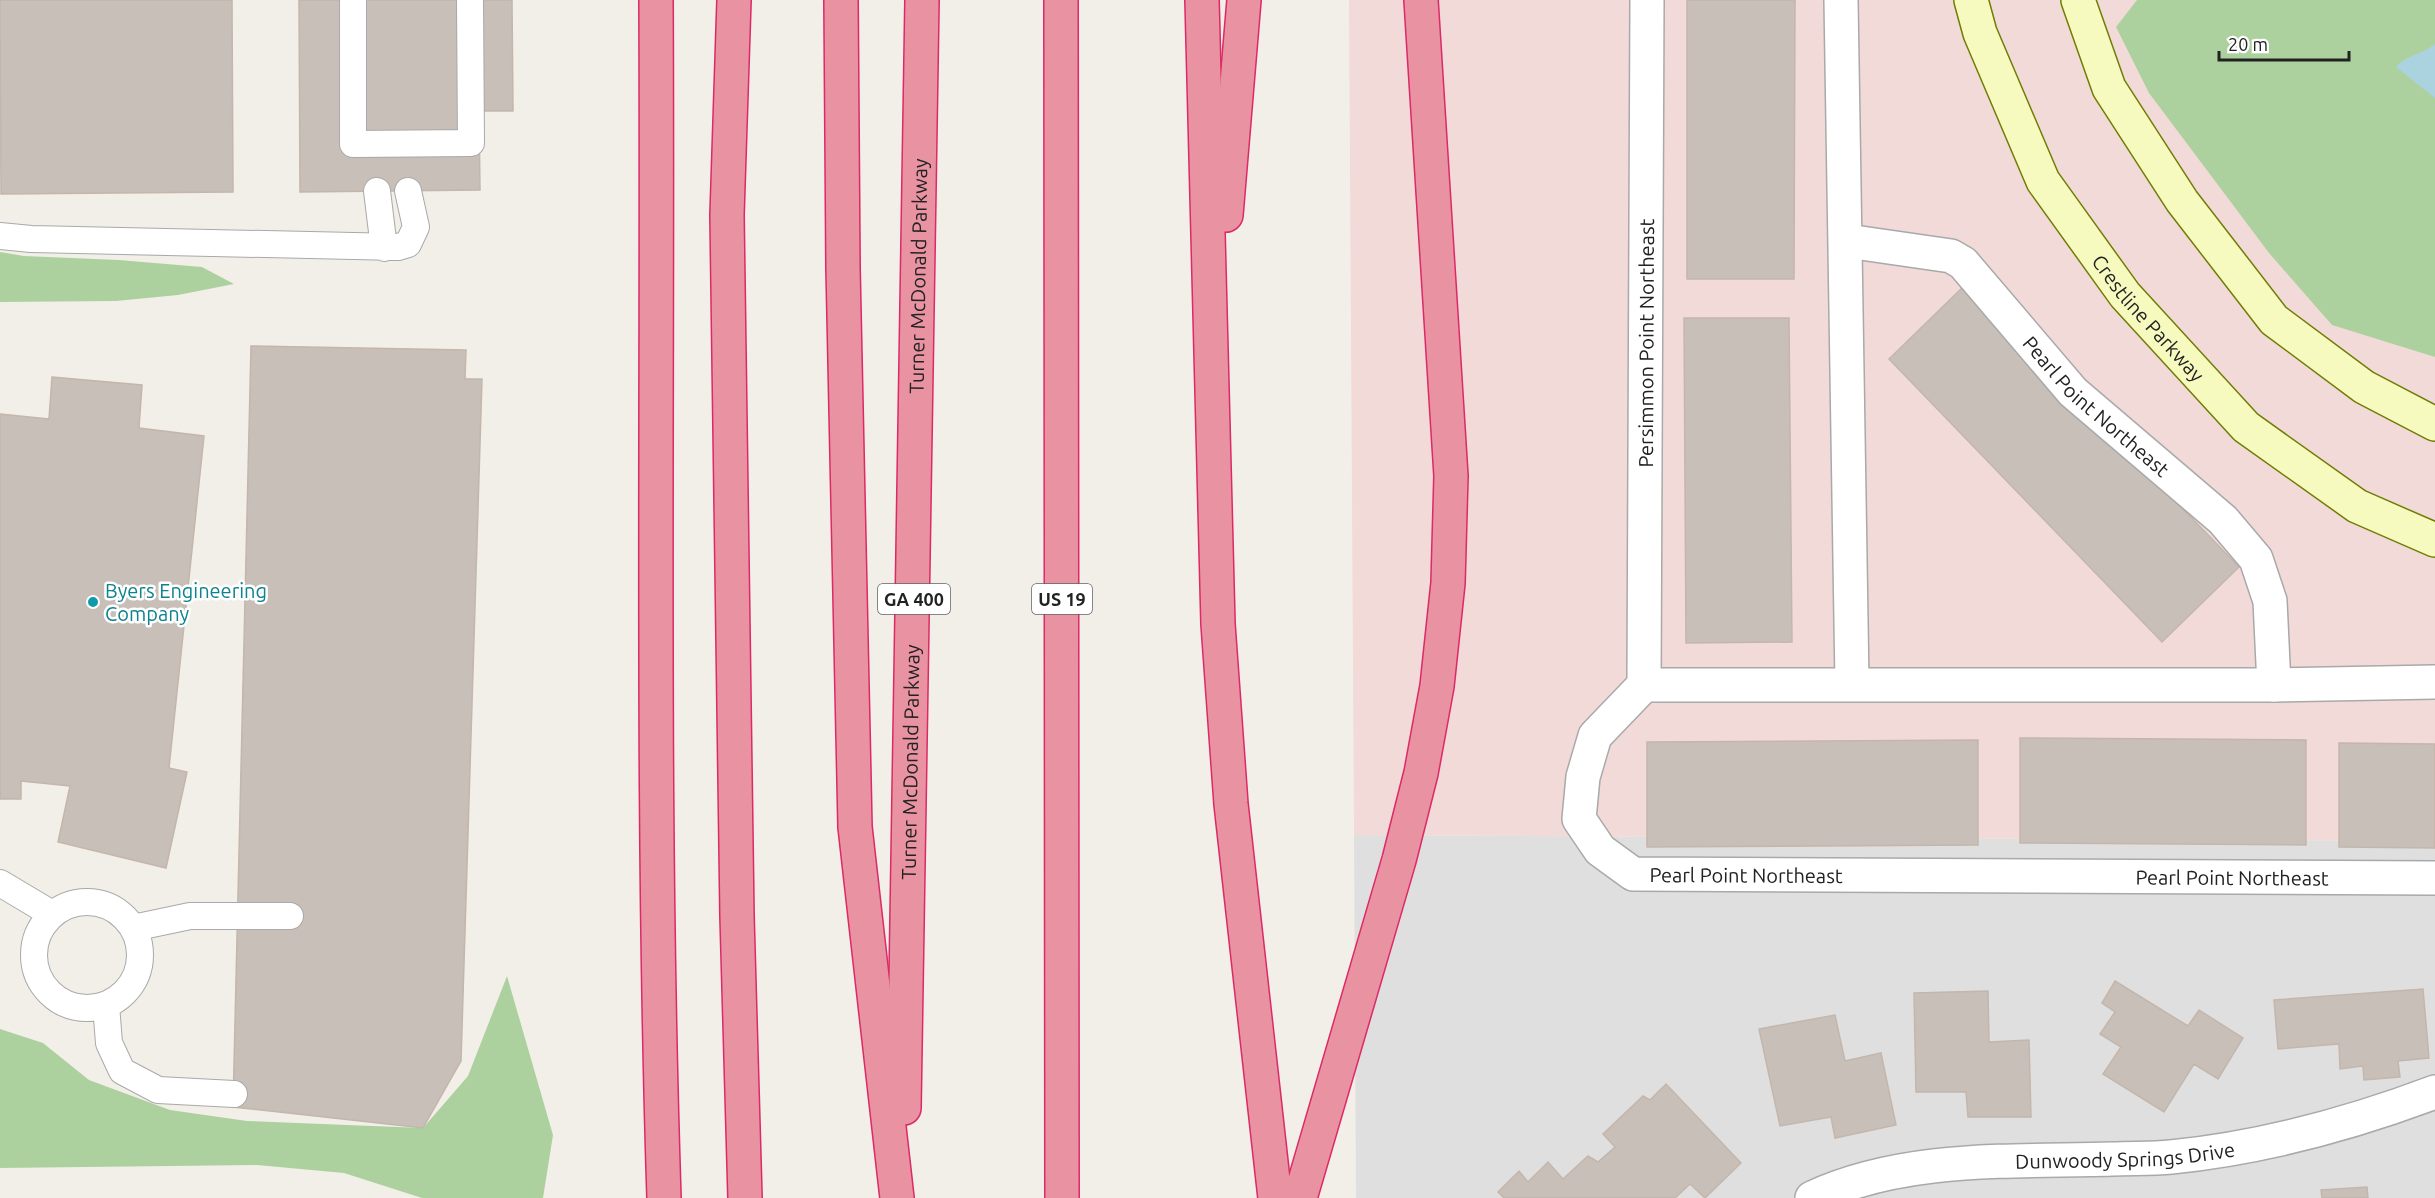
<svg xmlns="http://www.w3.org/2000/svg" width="2435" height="1198" viewBox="0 0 2435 1198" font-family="Ubuntu,sans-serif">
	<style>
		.residential { fill: #e0dfdf }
		.commercial { fill: #f2dad9 }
		.forest { fill: #add19e }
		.water { fill: #aad3df }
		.building { fill: #c7bfb8; stroke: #c4b6ab; stroke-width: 1.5 }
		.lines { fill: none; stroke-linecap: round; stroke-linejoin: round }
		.lane-casing { stroke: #a9a9a9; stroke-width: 28 }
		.street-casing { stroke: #a9a9a9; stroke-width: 36 }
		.secondary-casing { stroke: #707d05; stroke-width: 36 }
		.highway-casing { stroke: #dc2a67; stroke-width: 36 }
		.lane { stroke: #fff; stroke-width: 26 }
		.street { stroke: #fff; stroke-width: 33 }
		.secondary { stroke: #f7fabf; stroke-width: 33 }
		.highway { stroke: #e892a2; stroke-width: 33 }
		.culture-dot { fill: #0f9aa8; stroke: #fff; stroke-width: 2 }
		.labels { text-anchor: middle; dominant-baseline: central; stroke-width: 5; stroke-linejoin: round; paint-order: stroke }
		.shield { fill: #fff; stroke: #646464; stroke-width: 1.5 }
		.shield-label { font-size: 18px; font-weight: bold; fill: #222 }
		.street-label { font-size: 20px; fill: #222; stroke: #fff }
		.culture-label { font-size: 20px; fill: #0d838f; stroke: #fff; text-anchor: start }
	</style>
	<rect width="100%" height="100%" fill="#f2efe9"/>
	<!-- residential -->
	<path class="residential" d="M1354,835L2435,841V1198H1356Z"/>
	<!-- commercial -->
	<path class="commercial" d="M1349,0H2435V841L1354,835Z"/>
	<!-- forest -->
	<path class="forest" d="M2137,0H2435V357L2332,325L2269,253L2149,93L2116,27Z
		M0,252L24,256L119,260L202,267L234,284L178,295L116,301L0,302Z
		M507,976L553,1135L543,1198H422L344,1173L257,1165L0,1168V1029L43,1043L89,1080L170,1110L247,1121L423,1128L468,1076Z"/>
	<!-- water -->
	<path class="water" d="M2435,44V98L2396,67C2409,53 2422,55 2435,44Z"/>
	<!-- building -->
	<path class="building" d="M0,0H232L233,192L1,194Z
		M299,0H512L513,111H479L480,190L300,192Z
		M1687,0H1795L1794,279H1687Z
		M1966,284L2239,567L2162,642L1889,359Z
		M1684,318H1789L1792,642L1686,643Z
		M251,346L466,350L465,379H482L461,1061L423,1128L233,1107Z
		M52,377L142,385L139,428L204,436L169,768L187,772L166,868L58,842L70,786L21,781V799H0V414L49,419Z
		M2020,738L2306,740V845L2020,843Z
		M1978,740V845L1647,847V742Z
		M2339,743L2435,744V848L2339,847Z
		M2115,981L2188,1026L2199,1010L2243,1038L2218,1079L2194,1064L2164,1112L2103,1074L2121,1047L2100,1034L2115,1012L2102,1003Z
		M2423,989L2429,1058L2398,1061L2400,1077L2364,1080L2363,1066L2340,1069L2339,1044L2278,1049L2274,1000Z
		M1988,991L1989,1042L2029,1040L2031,1117H1968L1966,1092H1916L1914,993Z
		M1835,1015L1845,1061L1881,1053L1896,1125L1835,1138L1831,1117L1780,1126L1759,1029Z
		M1666,1084L1741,1163L1705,1198L1690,1184L1675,1198H1504L1498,1192L1519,1171L1528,1182L1548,1162L1563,1179L1588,1156L1598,1162L1615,1147L1603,1134L1643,1096L1650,1100Z
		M2367,1187L2368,1198H2322L2321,1190Z"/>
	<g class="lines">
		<defs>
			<path id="lane" d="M353,0V144L471,143L470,0
				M377,191L384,248
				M0,236L31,239L398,247L408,244L416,227L408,191
				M0,883L52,914
				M34 955a53 53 0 1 1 106 0a53 53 0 1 1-106 0Z
				M133,928L190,916H290
				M106,1005L109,1043L122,1071L158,1090L234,1094"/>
			<g id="street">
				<path d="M1841,0L1852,683"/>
				<path id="s1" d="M1847,241L1951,256L1963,263L2073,392L2223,520L2256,559L2270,601L2274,685"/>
				<path id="s2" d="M2435,682L2274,685H1644L1595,736L1583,777L1579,819L1600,850L1633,874L2435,878"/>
				<path id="s3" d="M1644,685L1647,0"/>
				<path id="s4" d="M1812,1198C1905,1155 2013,1162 2112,1159C2132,1158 2152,1159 2171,1157C2261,1148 2350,1124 2435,1092"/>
			</g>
			<g id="secondary">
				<path id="s5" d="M1971,0L1980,33L2043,181L2125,295L2246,427L2357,506L2435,540"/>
				<path d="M2078,0L2109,88L2182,201L2274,320L2364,387L2435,424"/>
			</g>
			<g id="highway">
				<path d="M656,0C658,399 651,799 664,1198"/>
				<path d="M734,0L727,215L737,916L745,1198"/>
				<path d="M841,0L843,268L855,827L897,1198"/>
				<path d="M1061,0L1062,1198"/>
				<path d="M1202,0L1218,624L1231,804L1275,1198"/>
				<path d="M1226,215L1244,0"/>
				<path id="s6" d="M904,1108L922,0"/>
				<path d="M1300,1198L1399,860L1421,773L1437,686L1448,583L1451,476L1421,0"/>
			</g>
		</defs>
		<!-- lane casing -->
		<use href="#lane" class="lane-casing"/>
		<!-- street casing -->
		<use href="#street" class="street-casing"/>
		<!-- secondary casing -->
		<use href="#secondary" class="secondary-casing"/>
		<!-- highway casing -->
		<use href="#highway" class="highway-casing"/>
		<!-- lane -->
		<use href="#lane" class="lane"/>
		<!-- street -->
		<use href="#street" class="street"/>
		<!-- secondary -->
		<use href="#secondary" class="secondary"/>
		<!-- highway -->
		<use href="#highway" class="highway"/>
	</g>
	<!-- markers -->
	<circle class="culture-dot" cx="93" cy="602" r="6"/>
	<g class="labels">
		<!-- shield labels -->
		<g class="shield">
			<rect x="878" y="584" width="72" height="30" rx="4.5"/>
			<rect x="1032" y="584" width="60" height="30" rx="4.5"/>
		</g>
		<g class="shield-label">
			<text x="914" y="599">GA 400</text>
			<text x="1062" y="599">US 19</text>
		</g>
		<!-- street labels -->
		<g class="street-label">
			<text stroke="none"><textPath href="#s6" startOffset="832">Turner McDonald Parkway</textPath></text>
			<text stroke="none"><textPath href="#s5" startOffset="368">Crestline Parkway</textPath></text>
			<text stroke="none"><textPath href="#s3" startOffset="342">Persimmon Point Northeast</textPath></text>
			<text stroke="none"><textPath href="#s1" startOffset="315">Pearl Point Northeast</textPath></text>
			<text stroke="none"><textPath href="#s6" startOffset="346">Turner McDonald Parkway</textPath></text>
			<text stroke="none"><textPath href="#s2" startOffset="1138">Pearl Point Northeast</textPath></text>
			<text stroke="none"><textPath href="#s2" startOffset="1624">Pearl Point Northeast</textPath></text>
			<text stroke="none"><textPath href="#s4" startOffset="318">Dunwoody Springs Drive</textPath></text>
		</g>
		<!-- culture labels -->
		<g class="culture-label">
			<text x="105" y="590">Byers Engineering<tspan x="105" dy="23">Company</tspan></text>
		</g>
	</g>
	<!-- scale -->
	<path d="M2219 51v9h130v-9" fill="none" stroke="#222222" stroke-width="3"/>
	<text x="2228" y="51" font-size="18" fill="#222222" stroke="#ffffff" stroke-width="4.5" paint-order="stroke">20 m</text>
</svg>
